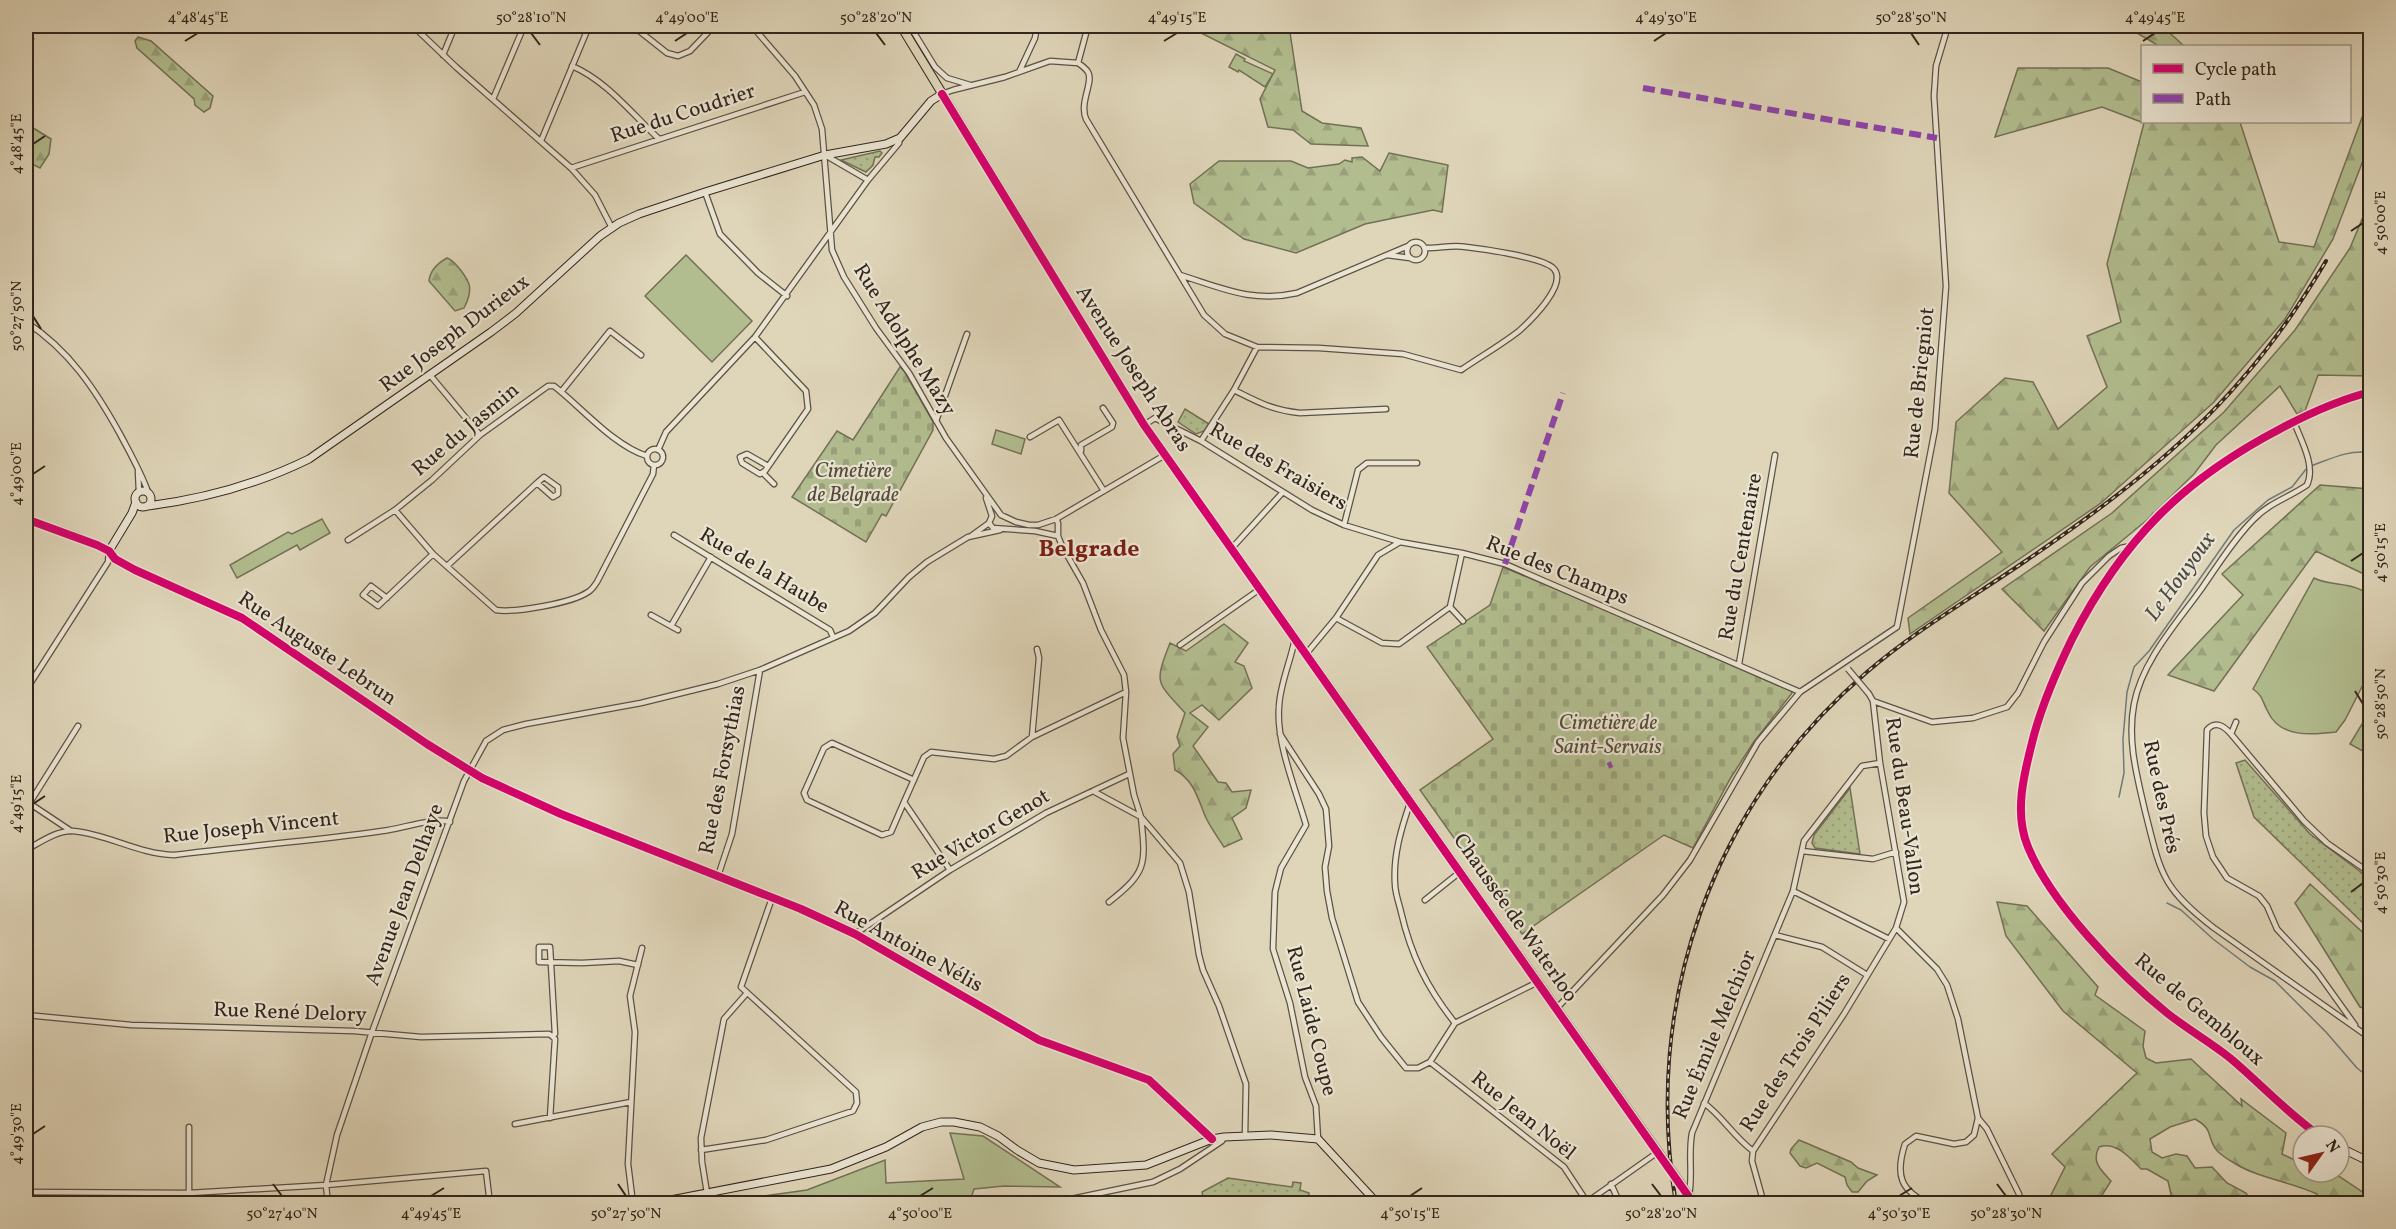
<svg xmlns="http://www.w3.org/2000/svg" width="2396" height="1229" viewBox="0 0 2396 1229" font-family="Vollkorn,serif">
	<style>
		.grass { fill: #b2bd8f; stroke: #727156; stroke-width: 1.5 }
		.forest { fill: url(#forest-firs); stroke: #727156; stroke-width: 1.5 }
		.cemetery { fill: url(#cemetery-stones); stroke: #727156; stroke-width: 1.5 }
		.park { fill: url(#park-dots); stroke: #727156; stroke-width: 1.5 }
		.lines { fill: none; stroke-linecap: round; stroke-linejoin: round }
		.stream { stroke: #707b7b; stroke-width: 1.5 }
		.street-casing { stroke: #5d5143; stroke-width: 7 }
		.secondary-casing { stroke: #32251c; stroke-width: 9 }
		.primary-casing { stroke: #32251c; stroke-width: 10 }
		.street { stroke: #eae4d2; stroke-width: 4.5 }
		.secondary { stroke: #eae4d2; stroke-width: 7 }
		.primary { stroke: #dfd5b9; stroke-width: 8 }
		.rail-casing { stroke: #32251c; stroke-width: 4 }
		.rail { stroke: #eae4d2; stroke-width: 1.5; stroke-dasharray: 4.5; stroke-linecap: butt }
		.street-bridge-casing { stroke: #5d5143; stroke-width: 7; stroke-linecap: butt }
		.primary-bridge-casing { stroke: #32251c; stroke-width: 10; stroke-linecap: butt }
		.street-bridge { stroke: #eae4d2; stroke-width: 4.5 }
		.primary-bridge { stroke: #dfd5b9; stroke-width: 8 }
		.quiet { stroke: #8e44ad; stroke-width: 6; stroke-dasharray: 12 6; stroke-linecap: butt }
		.cycleway-casing { stroke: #eae4d2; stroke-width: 11 }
		.cycleway { stroke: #d6006c; stroke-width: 8 }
		.ticks { fill: none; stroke: #32251c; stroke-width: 2 }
		.labels { text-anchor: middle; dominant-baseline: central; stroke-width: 4.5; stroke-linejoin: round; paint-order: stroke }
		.street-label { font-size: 21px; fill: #32251c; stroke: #eae4d2 }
		.park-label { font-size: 21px; font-style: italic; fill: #524b39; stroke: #eae4d2 }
		.water-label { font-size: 22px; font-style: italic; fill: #4c4944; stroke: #eae4d2 }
		.quarter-label { font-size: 24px; font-weight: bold; fill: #7a1f14; stroke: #eae4d2 }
		.neatline { fill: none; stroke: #32251c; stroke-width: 2 }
		.ticks-label { font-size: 15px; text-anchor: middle; fill: #32251c }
	</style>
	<defs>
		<pattern id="forest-firs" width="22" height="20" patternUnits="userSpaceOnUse" patternTransform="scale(1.5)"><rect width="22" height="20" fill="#b2bd8f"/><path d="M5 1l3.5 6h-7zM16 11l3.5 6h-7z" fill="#9aa27b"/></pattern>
		<pattern id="cemetery-stones" width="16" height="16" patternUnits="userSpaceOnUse" patternTransform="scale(1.5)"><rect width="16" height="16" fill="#b2bd8f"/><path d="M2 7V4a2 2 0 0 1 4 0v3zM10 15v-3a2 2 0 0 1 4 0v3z" fill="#9aa27b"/></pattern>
		<pattern id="park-dots" width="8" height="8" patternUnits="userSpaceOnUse" patternTransform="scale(1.5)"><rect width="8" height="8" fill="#b2bd8f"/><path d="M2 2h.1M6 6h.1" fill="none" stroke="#9aa27b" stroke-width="1.8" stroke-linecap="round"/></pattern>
	</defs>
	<rect width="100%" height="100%" fill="#dfd5b9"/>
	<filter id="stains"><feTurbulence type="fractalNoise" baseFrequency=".00333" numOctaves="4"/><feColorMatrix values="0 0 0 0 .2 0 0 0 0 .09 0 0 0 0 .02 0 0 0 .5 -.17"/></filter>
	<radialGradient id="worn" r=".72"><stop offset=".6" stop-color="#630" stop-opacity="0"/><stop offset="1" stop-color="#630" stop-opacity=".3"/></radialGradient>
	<!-- grass -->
	<path class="grass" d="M1236,54L1245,59L1244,61L1273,74L1265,87L1239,70L1238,72L1229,67Z
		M686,255L752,321L712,362L645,296Z
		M996,430L1025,439L1021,454L992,444Z
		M322,519L330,533L300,550L297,545L237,578L230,565L288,532L292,534Z
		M2314,578C2331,587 2357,581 2370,597V671L2345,720L2336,732C2312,735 2280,738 2268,712C2262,701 2263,696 2253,689Z
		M2368,714L2370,715V755L2350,744Z
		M950,1133L983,1136L1060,1187L1004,1186L974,1189L969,1204L713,1203L807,1190L885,1160L886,1183L964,1179Z"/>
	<!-- forest -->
	<path class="forest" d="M1187,26H1289L1302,111L1322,123L1361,128L1368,146L1311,144L1293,130L1268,127L1260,99L1275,70Z
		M2125,26H2162L2184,46H2159Z
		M138,37L151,41L213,96L210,108L204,112L195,105L194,99L137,48L135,41Z
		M2018,68H2108L2142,82V122H2240L2279,242L2314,247L2370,96V139L2367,150L2333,239L2285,319L2214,402L2101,503L1910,634L1908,618L2002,552L1949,493L1956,422L2005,378L2033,382L2058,429L2107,387L2087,336L2121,322L2107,264L2144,123L2102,107L1995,137Z
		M26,118H28L30,126L51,139L49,154L40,168L26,161Z
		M1389,153L1448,165L1442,212L1433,210L1365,224L1296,253L1244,239L1194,203L1190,184L1219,161H1291L1308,168L1339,164L1345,160L1352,162V158L1362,157L1380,171Z
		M2370,200V376L2318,375L2305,411L2297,414L2280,386L2216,445L2194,474L2147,520L2090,567L2044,631L2002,589L2112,513L2224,412L2295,330L2350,248Z
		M447,258C454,260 466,276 469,284C471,291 468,301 464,308L455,311L429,281C430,271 438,263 447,258Z
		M2320,485L2370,489V577L2316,551L2214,691L2168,675L2243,595L2222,574Z
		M1224,624L1248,643L1235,662L1244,666L1252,688L1219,720L1202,705L1190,713L1208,727L1193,746L1218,782L1226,783L1232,792L1251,790L1246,808L1232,818L1242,839L1224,847C1218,838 1211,828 1206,818C1198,799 1194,780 1175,770L1173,754L1180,746L1177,737L1185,713C1156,681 1154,684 1170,643L1186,651Z
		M2310,884L2370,939V1010L2360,1007L2295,903Z
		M1997,902L2027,906L2098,987L2095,995L2145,1031L2143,1046L2146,1058L2156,1063L2191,1059L2242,1106L2241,1099L2286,1133L2282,1154L2303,1164V1172L2334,1173L2370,1197V1203H2319L2317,1194C2289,1181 2260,1179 2234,1163C2228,1159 2218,1154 2215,1148C2206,1134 2214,1130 2195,1119L2170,1127L2150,1139L2152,1152L2162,1158L2176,1154L2187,1156L2195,1168L2212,1167L2227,1183L2246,1193L2249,1198L2245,1203H2186L2181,1197L2172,1199L2168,1181L2147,1169H2141C2130,1158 2116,1141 2099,1147C2091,1162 2101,1170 2111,1181L2097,1203H2047L2065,1167L2052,1154L2137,1073L2063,1011L2006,936Z
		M1799,1140L1851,1162L1858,1168L1877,1175L1867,1181L1858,1192H1852L1847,1185L1845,1177L1817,1163L1806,1168L1800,1166L1790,1153L1791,1149Z"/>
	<!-- cemetery -->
	<path class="cemetery" d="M900,367L904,371L933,422V430L886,516L882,514L866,542L792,497L837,431L853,440Z
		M1503,567L1682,642L1791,691L1792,693L1753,743L1730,779L1693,848L1664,835L1522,934L1420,790L1493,739L1427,647L1490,605Z"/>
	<!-- park -->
	<path class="park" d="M880,151L882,153L879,157H875L873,165L866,172L841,160Z
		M1185,409L1209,424L1204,431L1196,434L1178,422Z
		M2245,760L2310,834L2370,879V930L2254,817L2236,763Z
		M1850,788L1860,854L1815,848L1812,843L1814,835Z
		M1228,1178L1292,1187L1293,1182L1301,1183L1300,1190L1309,1193L1307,1203H1204L1202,1192Z"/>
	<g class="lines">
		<!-- stream -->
		<path class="stream" d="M2311,466C2330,459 2350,449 2370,453
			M2119,797L2124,773L2123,739L2127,692L2134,667L2149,651L2234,530L2268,500L2292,487L2307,468
			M2167,903L2181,910L2213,939L2250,967L2275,981L2326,1032L2357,1068L2370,1078"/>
		<defs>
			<path id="street" d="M413,26L456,67L571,168L595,195L612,228
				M633,26L667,53L678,56L690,51L714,26
				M752,26L795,76L814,105L822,129L832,250L844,277L876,328L909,373L946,438L1001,515L1016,522L1029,525H1038L1056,519L1165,455
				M910,26L935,67L947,78L970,85
				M443,55L455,26
				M1078,63C1081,65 1086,69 1088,72C1094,82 1079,102 1086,119L1204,315L1225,334L1257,347L1319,348L1403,354L1461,370C1480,357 1501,345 1519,331C1530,321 1571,282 1552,267C1539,257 1484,249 1466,247C1452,244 1439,249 1425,248
				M1078,63L1088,26
				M572,66C607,81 632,114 659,139
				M1020,70L1035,38L1037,26
				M942,94L953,90L1005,77L1050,61L1078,63
				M493,99L524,26
				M541,141L589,26
				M825,155L868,180
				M571,168L805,92
				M705,192L720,234L758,273L787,296
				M1407 251a9 9 0 1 1 18 0a9 9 0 1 1-18 0Z
				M1387,255L1410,258
				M1180,275C1222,288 1252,303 1297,293L1408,246
				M26,322C69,350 95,389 120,434C130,453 141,472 148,492
				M755,337L806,391L808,409L765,471L760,474L742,463L740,457L747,454L768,466
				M430,375L480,435
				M1234,390C1258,402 1272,410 1300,413L1386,409
				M561,392L610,331L641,355
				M936,421L967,334
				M2294,422C2301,440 2316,466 2307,485C2290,497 2269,503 2254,519C2234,539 2218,565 2202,588C2177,623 2142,661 2134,704C2127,741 2137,776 2145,811C2161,874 2161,887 2214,928L2370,1038
				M1144,425L1155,418L1201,441L1312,510L1344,525L1400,542
				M1030,437L1059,420L1104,491
				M1201,441L1234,390L1257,347
				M647 457a8 8 0 1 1 16 0a8 8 0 1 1-16 0Z
				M658,450L666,432L755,337L868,180L899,143L900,138
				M1081,451V445L1112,427L1113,423L1103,408
				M138,471L139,492
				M763,473L774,484
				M544,477L558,487V494L553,497L537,483Z
				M395,510L433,554L496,610C515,613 572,603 588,592C592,590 594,586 597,582L653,474L654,465
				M1056,519L1058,523V536L1062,546L1083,583L1101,630L1124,675L1126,692L1123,738L1134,795L1141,817L1180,863L1189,892L1199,955L1203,970L1219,1006L1246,1084L1245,1136
				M989,523L993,528L1035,531L1058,536
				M1344,525L1358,470L1367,463H1417
				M674,535L830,630L833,637
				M971,536L989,523L992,516L986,498
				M348,540L395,510L432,480L480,435L548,386H554C581,407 614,446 647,456
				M1232,548L1283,492
				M109,551L115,559L135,570L242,618L469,771L561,814L801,909L855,934L1039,1040L1149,1080L1212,1139
				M447,566L537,483
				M387,598L371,586L363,595L378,606L433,554
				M1450,607L1463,621
				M651,615L678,630
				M1336,618L1382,643L1399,644L1450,607L1462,553
				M671,626L711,557
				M1295,638C1291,661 1280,683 1279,707C1276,743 1296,790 1306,825L1281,868L1275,892L1273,949L1290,1003L1305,1077L1316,1106L1318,1139
				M1180,645L1260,589
				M1306,654L1336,618L1378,555L1400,542L1462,553L1505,564L1800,692
				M1739,664L1775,455
				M26,690L108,562L109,551
				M1869,694L1873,701L1932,722L1973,718L2007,707L2018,693L2044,642L2082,583L2109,556L2121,548L2131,546
				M1873,701L1880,763L1904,902L1896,928L1937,969L1947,985L1958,1019L1978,1118L1974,1135L1966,1142L1954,1144L1916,1136L1905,1144C1895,1175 1900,1191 1930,1204
				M2236,722L2231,734L2304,821L2327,843L2370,873
				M1280,734L1319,794L1326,809L1329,846L1325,867L1327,891L1332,918L1358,1002L1381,1037L1406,1068H1418L1430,1062L1455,1023L1538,982
				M2231,734C2224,726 2215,720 2207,730L2204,813L2206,836L2213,857L2227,878L2259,896L2267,906L2277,929L2317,972L2355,1025
				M1032,737L1039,658L1037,649
				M1093,791L1141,817C1146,865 1147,872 1109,902
				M26,801L71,831
				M904,802L891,832L882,835L807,800L804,793L824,748L832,743L914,780
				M1410,803C1401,829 1393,856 1395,884C1395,893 1399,903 1401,912C1411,955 1427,988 1455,1023
				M29,804L78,726
				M26,850C39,843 57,830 73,831C108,834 138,854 174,855C243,846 313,841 382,831C401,829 433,817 450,822
				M1802,851L1873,859L1896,852
				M950,870L904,802L924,757L931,752L994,759L1006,756L1032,737L1126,692
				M718,876L732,834L760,670
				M1793,891L1889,939
				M1425,900L1460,872
				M855,934L950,870L1046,813L1129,774
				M1775,935L1822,947L1867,975
				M1557,1008L1663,895L1690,860L1758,742L1800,692L1897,627L1935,429L1946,286L1934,96L1936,66L1948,26
				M26,1015L131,1025L354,1031L421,1037L549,1034L552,1036
				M552,1036L555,1034L550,947H539V962L582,963L619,961L638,965
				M1430,1062L1564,1167L1587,1202L1658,1152
				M1704,1103C1723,1117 1733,1136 1753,1151
				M550,1118L555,1039L552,1036
				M1978,1118L1987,1129L2019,1194
				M515,1124L631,1102
				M189,1127V1193
				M701,1150L766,1140L853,1111L857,1103L856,1092L741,987L772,898
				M1611,1184L1620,1204
				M26,1192L189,1193L326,1185L486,1171L490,1204
				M707,1193L702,1162L701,1138L724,1019L747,993
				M1689,1196C1693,1175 1688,1154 1692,1133L1793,891L1804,841L1862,766L1880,763
				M328,1204L326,1185L337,1135L372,1032L464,781L486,741L503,730L526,724L641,703L718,684L760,670L849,631L875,613L909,577L927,562L968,537L1000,530
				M633,1204L628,1164L635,1032L630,996L642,948
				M1047,1204L1153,1182L1180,1169L1222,1141L1224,1137
				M1764,1204L1752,1161L1753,1151L1844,1014L1896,928"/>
			<path id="secondary" d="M135 499a8 8 0 1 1 16 0a8 8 0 1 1-16 0Z
				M148,506C203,499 260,483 309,459L491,332L516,313L600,236L619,223L639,214L705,192L825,155L886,144L900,138L931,101L942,94
				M26,519L78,537L109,551L132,513L136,502
				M2320,1136C2287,1113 2261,1084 2230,1058C2210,1042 2187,1029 2167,1013C2120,975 2051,903 2028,847C2013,812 2025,770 2034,735C2043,702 2057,670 2072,639C2122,541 2182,480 2280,429C2308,414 2339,400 2370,392
				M2339,1147L2370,1162
				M650,1204L831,1169L886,1147L922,1127L941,1122H954L980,1127L998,1136L1017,1150L1039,1163L1074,1170L1146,1165L1212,1139L1224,1137L1271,1135L1318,1139L1378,1204"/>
			<path id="primary" d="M901,26L1144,425L1658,1152
				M1689,1196L1694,1204"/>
		</defs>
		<!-- street casing -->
		<use href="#street" class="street-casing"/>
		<!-- secondary casing -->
		<use href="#secondary" class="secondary-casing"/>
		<!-- primary casing -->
		<use href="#primary" class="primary-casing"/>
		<!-- street -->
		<use href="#street" class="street"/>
		<!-- secondary -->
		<use href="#secondary" class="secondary"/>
		<!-- primary -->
		<use href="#primary" class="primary"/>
		<defs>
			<path id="rail" d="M1676,1204C1642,1002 1712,805 1867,672C1916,630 1973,597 2027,560C2103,508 2181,450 2241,380C2274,343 2301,303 2326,261"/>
		</defs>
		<!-- rail casing -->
		<use href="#rail" class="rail-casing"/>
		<!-- rail -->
		<use href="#rail" class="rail"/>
		<defs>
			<path id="street-bridge" d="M1848,669L1869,694"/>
			<path id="primary-bridge" d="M1658,1152L1689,1196"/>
		</defs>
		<!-- street-bridge casing -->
		<use href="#street-bridge" class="street-bridge-casing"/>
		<!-- primary-bridge casing -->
		<use href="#primary-bridge" class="primary-bridge-casing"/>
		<!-- street-bridge -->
		<use href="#street-bridge" class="street-bridge"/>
		<!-- primary-bridge -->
		<use href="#primary-bridge" class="primary-bridge"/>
		<!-- quiet -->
		<path class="quiet" d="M26,47L39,26
			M1643,88L1937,138
			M1505,564L1563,393
			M1608,766L1612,764"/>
		<defs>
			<path id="cycleway" d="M942,94L1144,425L1694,1204
				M26,519L97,545L109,551L115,559L135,570L242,618L427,744L482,778L561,814L801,909L855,934L1039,1040L1149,1080L1212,1139
				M2320,1136C2287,1113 2261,1084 2230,1058C2210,1042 2187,1029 2167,1013C2120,975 2051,903 2028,847C2013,812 2025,770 2034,735C2043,702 2057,670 2072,639C2122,541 2182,480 2280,429C2308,414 2339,400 2370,392"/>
		</defs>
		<!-- cycleway casing -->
		<use href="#cycleway" class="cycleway-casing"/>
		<!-- cycleway -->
		<use href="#cycleway" class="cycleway"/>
	</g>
	<!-- ticks -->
	<path class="ticks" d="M531,33L540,45M876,33L885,45M1911,33L1919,45M185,41L198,33M675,41L687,33M1164,41L1177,33M1654,41L1666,33M2143,41L2155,33M33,144L45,136M2351,231L2363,223M33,316L41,329M33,474L45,466M2351,561L2363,553M2355,691L2363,704M33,804L45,796M2351,892L2363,883M33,1134L45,1126M273,1184L282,1196M618,1184L626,1196M1652,1184L1661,1196M1997,1184L2006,1196M431,1196L444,1188M920,1196L933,1188M1410,1196L1422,1188M1899,1196L1912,1188"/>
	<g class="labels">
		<!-- street labels -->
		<g class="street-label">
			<text transform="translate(683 114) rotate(-18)">Rue du Coudrier</text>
			<text transform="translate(455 334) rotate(-37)">Rue Joseph Durieux</text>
			<text transform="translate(904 340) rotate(58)">Rue Adolphe Mazy</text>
			<text transform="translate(1133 369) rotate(57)">Avenue Joseph Abras</text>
			<text transform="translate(1920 383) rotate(-84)">Rue de Bricgniot</text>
			<text transform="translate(466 430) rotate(-40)">Rue du Jasmin</text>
			<text transform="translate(1278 467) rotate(30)">Rue des Fraisiers</text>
			<text transform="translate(1741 557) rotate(-80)">Rue du Centenaire</text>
			<text transform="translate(764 571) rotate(31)">Rue de la Haube</text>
			<text transform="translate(1557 571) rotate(22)">Rue des Champs</text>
			<text transform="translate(317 649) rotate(34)">Rue Auguste Lebrun</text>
			<text transform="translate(723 770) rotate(-79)">Rue des Forsythias</text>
			<text transform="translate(2161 797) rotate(78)">Rue des Prés</text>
			<text transform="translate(1904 806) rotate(82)">Rue du Beau-Vallon</text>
			<text transform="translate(251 828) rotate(-6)">Rue Joseph Vincent</text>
			<text transform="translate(981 835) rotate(-31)">Rue Victor Genot</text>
			<text transform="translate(405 895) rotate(-70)">Avenue Jean Delhaye</text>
			<text transform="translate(1515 918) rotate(55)">Chaussée de Waterloo</text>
			<text transform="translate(908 947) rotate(29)">Rue Antoine Nélis</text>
			<text transform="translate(2199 1010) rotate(40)">Rue de Gembloux</text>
			<text transform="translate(290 1013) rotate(2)">Rue René Delory</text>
			<text transform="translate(1311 1021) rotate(76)">Rue Laide Coupe</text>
			<text transform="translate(1715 1035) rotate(-67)">Rue Émile Melchior</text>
			<text transform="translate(1796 1053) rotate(-57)">Rue des Trois Piliers</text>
			<text transform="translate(1523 1116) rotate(39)">Rue Jean Noël</text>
		</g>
		<!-- park labels -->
		<g class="park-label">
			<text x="853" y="471">Cimetière<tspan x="853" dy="24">de Belgrade</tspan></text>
			<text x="1608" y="723">Cimetière de<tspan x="1608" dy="24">Saint-Servais</tspan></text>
		</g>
		<!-- water labels -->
		<g class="water-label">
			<text transform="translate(2181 577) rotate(-54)">Le Houyoux</text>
		</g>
		<!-- quarter labels -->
		<g class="quarter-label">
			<text x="1089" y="550">Belgrade</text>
		</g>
	</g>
	<!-- margin -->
	<rect width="2396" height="1229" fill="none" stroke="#dfd5b9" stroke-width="66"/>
	<!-- legend -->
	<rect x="2141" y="45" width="210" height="78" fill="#eae4d2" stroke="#a09889" stroke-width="1.5"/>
	<rect x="2153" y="64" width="30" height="9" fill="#d6006c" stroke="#a09889" stroke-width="1.5"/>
	<text x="2195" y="75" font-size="18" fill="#32251c">Cycle path</text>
	<rect x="2153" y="94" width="30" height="9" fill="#8e44ad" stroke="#a09889" stroke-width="1.5"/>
	<text x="2195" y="105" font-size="18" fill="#32251c">Path</text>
	<!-- north arrow -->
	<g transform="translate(2321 1154) rotate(56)"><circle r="28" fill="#eae4d2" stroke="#a09889" stroke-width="1.5"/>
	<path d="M0-4.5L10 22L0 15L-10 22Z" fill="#8f2418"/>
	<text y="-9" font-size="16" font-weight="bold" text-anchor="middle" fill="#32251c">N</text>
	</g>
	<rect x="33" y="33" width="2330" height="1163" class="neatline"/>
	<g class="ticks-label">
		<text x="198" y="22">4°48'45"E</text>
		<text x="531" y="22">50°28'10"N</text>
		<text x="687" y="22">4°49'00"E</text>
		<text x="876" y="22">50°28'20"N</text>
		<text x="1177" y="22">4°49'15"E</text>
		<text x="1666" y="22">4°49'30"E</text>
		<text x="1911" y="22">50°28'50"N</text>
		<text x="2155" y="22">4°49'45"E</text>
		<text transform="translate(16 144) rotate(-90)" y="5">4°48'45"E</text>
		<text transform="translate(2380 223) rotate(-90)" y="5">4°50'00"E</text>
		<text transform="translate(16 316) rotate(-90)" y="5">50°27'50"N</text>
		<text transform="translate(16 474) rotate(-90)" y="5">4°49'00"E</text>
		<text transform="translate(2380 553) rotate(-90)" y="5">4°50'15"E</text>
		<text transform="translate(2380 704) rotate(-90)" y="5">50°28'50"N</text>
		<text transform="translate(16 804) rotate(-90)" y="5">4°49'15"E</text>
		<text transform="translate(2380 883) rotate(-90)" y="5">4°50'30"E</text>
		<text transform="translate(16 1134) rotate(-90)" y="5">4°49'30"E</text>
		<text x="282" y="1218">50°27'40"N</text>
		<text x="431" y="1218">4°49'45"E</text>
		<text x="626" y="1218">50°27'50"N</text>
		<text x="920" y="1218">4°50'00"E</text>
		<text x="1410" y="1218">4°50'15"E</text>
		<text x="1661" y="1218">50°28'20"N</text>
		<text x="1899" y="1218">4°50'30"E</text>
		<text x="2006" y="1218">50°28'30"N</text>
	</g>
	<rect width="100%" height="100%" filter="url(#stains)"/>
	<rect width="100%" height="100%" fill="url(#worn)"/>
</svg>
